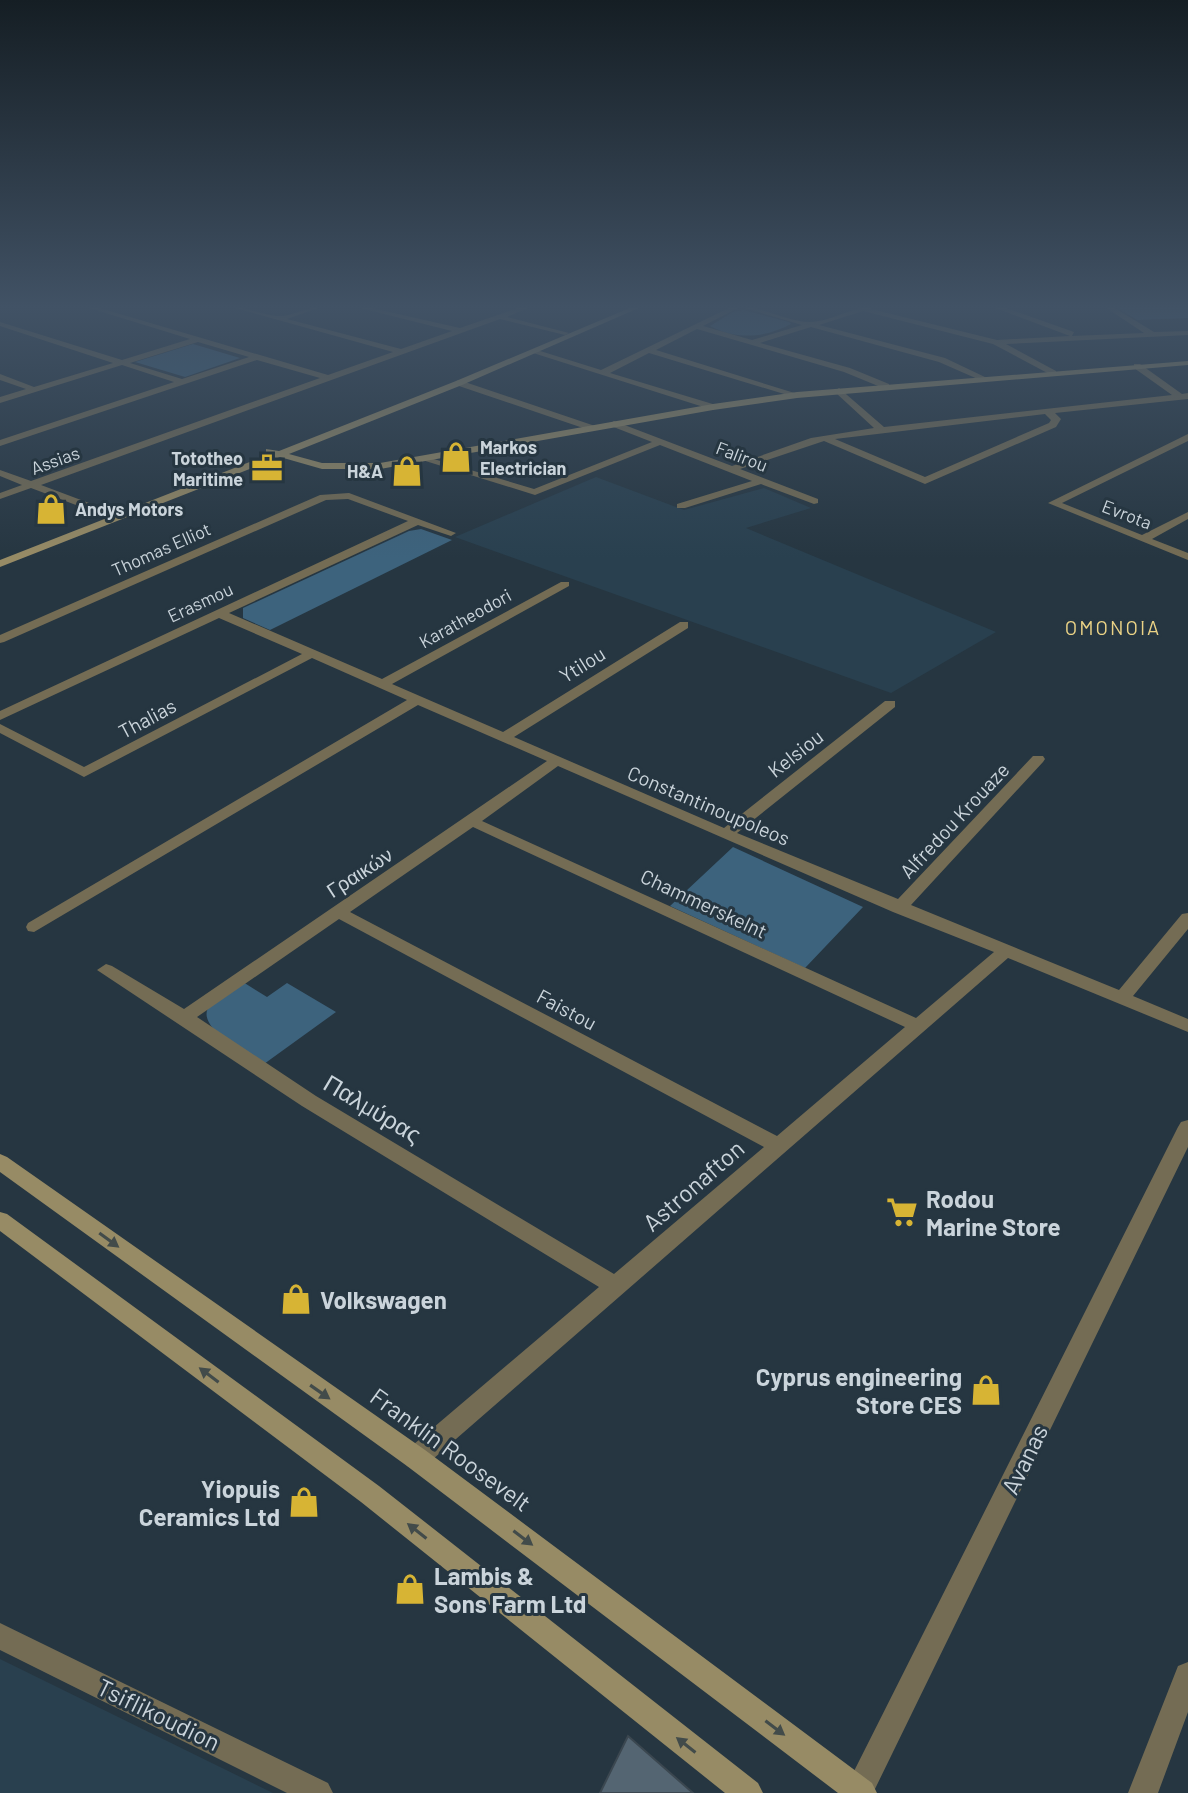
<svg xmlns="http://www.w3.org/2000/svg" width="1188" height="1793" viewBox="0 0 1188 1793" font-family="Barlow,sans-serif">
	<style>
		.built { fill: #29404f }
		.green { fill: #3d637d }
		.building { fill: #546572; stroke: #3b4750; stroke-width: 2 }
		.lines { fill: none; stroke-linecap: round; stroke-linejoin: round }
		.street { fill: #746c54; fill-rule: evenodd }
		.secondary { fill: #978b65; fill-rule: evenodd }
		.oneway { fill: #424b4a }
		.labels { text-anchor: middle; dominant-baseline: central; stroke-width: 6; stroke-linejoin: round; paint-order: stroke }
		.far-poi-label { font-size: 18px; font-weight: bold; fill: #cad4db; stroke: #263641; text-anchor: start }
		.far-street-label { font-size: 18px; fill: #cad4db; stroke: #263641 }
		.far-quarter-label { font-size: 20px; letter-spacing: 2px; fill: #ebd386; stroke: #263641 }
		.street-label { font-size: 20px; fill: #cad4db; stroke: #263641 }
		.near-street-label { font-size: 24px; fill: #cad4db; stroke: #263641 }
		.near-poi-label { font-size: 24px; font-weight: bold; fill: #cad4db; stroke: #263641; text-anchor: start }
	</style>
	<rect width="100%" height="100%" fill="#263641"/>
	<!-- built -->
	<path class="built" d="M596,477L684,510L764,488L811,508L746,528L996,632L891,693L455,537Z
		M0,1659L273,1793H0Z"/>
	<!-- green -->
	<path class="green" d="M1116,307H1188V318L1137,320Z
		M743,310L789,322L791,324C765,338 736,340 710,326L733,312Z
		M193,344L240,358L185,377L135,362Z
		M421,529L452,540L270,630L243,618V608L409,531Z
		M733,847L863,907L805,968L670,906Z
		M243,982L267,997L287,983L336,1012L264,1064C249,1054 190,1026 211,1004C220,996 233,989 243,982Z"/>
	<!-- building -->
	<path class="building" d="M628,1736L693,1793H600Z"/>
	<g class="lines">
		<!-- street -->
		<path class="street" d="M86,307H96L328,375L393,352L232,307C247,307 261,315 277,316C291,317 306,307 321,307L287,319L401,349L452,331L356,307H367L460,328L521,307H530L507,317L569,333L565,335L500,319L41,485L113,512V516H105L31,488L0,499V493L22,485L0,476V470L31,481L320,378L257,360L0,446V440L174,382L122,365L0,403V397L26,389L0,380V374L34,387L113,363L0,326V322L122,360L190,339ZM198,342L249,357L182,379L130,363Z
			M731,307H740L703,326L752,340L802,325L741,307C764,307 788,322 810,322C830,322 851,307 872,307L871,309L997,340L1070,336L993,307H1003L1074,332L1072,336L1144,333L1105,307H1113L1154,332L1188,331V335L1006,344L1056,371V375L1053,376L993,344L863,311L819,325L945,358L987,378L980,380L939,362L811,327L760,343L850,368L889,384V388H883L844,372L697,329L656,350L801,395L794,397L649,353L610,373L716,405L717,407L713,410L530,352L537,350L601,370Z
			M1134,364H1140L1182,394L1188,393V399L1055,413L1061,419L1056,427L925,484L824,441L740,469L818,499V503L814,504L761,484L685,508H677V504L752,481L660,445L535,495L419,459L427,457L534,489L652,442L611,426L609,424L614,421L732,466L811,438L874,428L836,393L835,391L839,388L884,427L1172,395L1134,368ZM1045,414L1051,420L1049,423L925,477L835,439Z
			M459,380L595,426L597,428L589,430L456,385V381Z
			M1188,434V441L1062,503L1142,535L1188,512V519L1152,539L1188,553V560L1048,503Z
			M349,493L456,533L451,536L418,525L229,613L382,679L561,582H569V586L392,684L503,732L680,622H688V628L514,737L724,828L885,701H895V707L737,833L898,899L1033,756H1043L1045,759L1043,762L911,905L1119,990L1182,914L1188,913V929L1133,996L1188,1019V1032L1008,958L425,1466L416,1469L407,1466L404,1458L407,1450L599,1287L302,1106L97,970L106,964L112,966L184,1009L547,761L418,705L34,932L28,931L26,927L28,923L407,700L312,658L84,777L0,733V724L84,767L302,654L219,618L0,720V711L408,521L348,499L326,500L4,642L0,643V635L320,495ZM558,766L893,912L994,952L916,1018L482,821ZM473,827L905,1027L777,1136L350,912ZM339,919L764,1147L614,1274L316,1096L197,1017Z
			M1188,1120V1147L873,1793H843L1178,1127L1181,1122Z
			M0,1623L328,1783L333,1793H287L0,1650Z
			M1188,1662V1712L1158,1793H1128L1178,1666Z"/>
		<!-- secondary -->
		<path class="secondary" d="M632,307H641L462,385L289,454L322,463H380L713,404L797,392L1188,361V365L797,398L713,410L380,469H322L280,457L0,567V560L270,454L266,453V449L279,451L456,381Z
			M0,1154L7,1157L425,1450L872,1783L877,1793H838L407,1466L0,1172Z
			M0,1212L7,1214L379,1486L758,1783L763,1793H725L361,1502L0,1231Z"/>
	</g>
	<!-- one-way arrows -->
	<defs><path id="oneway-solid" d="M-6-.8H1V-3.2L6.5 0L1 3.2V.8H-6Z" transform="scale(2)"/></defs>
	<g class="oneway">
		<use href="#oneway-solid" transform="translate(109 1240) rotate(36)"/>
		<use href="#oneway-solid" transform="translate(209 1375) rotate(-143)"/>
		<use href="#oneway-solid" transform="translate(320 1392) rotate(35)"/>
		<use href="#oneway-solid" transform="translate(417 1531) rotate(-142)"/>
		<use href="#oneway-solid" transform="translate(523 1538) rotate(37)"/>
		<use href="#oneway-solid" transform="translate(775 1728) rotate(37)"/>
		<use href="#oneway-solid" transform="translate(686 1745) rotate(-142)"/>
	</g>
	<!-- sky -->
	<linearGradient id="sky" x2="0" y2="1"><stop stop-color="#151e24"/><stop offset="0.55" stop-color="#415265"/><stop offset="1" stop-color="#415265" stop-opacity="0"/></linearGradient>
	<rect width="1188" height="558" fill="url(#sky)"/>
	<!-- icons -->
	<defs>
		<symbol id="shop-bare" viewBox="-9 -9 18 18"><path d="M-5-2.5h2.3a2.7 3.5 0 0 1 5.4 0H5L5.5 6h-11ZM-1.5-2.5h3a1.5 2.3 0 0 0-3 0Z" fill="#d7b434" stroke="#263641" stroke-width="2.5" paint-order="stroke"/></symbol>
		<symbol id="office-bare" viewBox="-9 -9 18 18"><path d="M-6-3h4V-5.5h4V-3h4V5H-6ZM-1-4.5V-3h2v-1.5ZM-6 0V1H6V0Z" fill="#d7b434" stroke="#263641" stroke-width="2.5" paint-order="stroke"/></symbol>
		<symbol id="supermarket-bare" viewBox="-9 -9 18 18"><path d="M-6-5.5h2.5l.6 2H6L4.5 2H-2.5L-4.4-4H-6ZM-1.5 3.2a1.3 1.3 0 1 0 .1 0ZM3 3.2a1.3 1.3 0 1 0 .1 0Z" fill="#d7b434" stroke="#263641" stroke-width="2.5" paint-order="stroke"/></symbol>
	</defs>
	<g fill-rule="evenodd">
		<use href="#shop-bare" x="434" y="435" width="44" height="44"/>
		<use href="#office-bare" x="245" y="446" width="44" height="44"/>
		<use href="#shop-bare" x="385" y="449" width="44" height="44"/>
		<use href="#shop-bare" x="29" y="487" width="44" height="44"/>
		<use href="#supermarket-bare" x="880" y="1190" width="44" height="44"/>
		<use href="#shop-bare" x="274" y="1277" width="44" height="44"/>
		<use href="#shop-bare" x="964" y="1368" width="44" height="44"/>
		<use href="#shop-bare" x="282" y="1480" width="44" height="44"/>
		<use href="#shop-bare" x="388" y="1567" width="44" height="44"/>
	</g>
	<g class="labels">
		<!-- far-poi labels -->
		<g class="far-poi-label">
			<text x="480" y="447">Markos<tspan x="480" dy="21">Electrician</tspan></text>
			<text x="243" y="458" text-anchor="end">Tototheo<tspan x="243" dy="21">Maritime</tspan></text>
			<text x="383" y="471" text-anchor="end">H&amp;A</text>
			<text x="75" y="509">Andys Motors</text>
		</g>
		<!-- far-street labels -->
		<g class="far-street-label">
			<text transform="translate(742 456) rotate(21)">Falirou</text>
			<text transform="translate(55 460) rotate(-20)">Assias</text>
			<text transform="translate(1127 514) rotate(21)">Evrota</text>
			<text transform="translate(161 549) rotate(-24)">Thomas Elliot</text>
			<text transform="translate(200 602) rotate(-25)">Erasmou</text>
			<text transform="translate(465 618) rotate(-29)">Karatheodori</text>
		</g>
		<!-- far-quarter labels -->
		<g class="far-quarter-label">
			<text x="1113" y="627">OMONOIA</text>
		</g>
		<!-- street labels -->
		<g class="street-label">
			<text transform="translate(582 664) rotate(-32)">Ytilou</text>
			<text transform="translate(147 718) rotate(-28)">Thalias</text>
			<text transform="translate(795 753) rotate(-38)">Kelsiou</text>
			<text transform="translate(709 805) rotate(23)">Constantinoupoleos</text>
			<text transform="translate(954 820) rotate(-47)">Alfredou Krouaze</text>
			<text transform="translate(359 872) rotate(-33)">Γραικών</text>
			<text transform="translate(704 903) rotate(25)">Chammerskelnt</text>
			<text transform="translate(567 1009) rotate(28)">Faistou</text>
		</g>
		<!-- near-street labels -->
		<g class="near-street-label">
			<text transform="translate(373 1108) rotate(31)">Παλμύρας</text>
			<text transform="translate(693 1185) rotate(-41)">Astronafton</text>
			<text transform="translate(451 1449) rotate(36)">Franklin Roosevelt</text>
			<text transform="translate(1024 1459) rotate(-64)">Avanas</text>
			<text transform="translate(159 1714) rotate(26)">Tsiflikoudion</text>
		</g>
		<!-- near-poi labels -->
		<g class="near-poi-label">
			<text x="926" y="1198">Rodou<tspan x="926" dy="28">Marine Store</tspan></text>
			<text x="320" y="1299">Volkswagen</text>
			<text x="962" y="1376" text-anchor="end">Cyprus engineering<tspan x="962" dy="28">Store CES</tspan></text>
			<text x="280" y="1488" text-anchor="end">Yiopuis<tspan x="280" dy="28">Ceramics Ltd</tspan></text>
			<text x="434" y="1575">Lambis &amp;<tspan x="434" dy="28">Sons Farm Ltd</tspan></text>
		</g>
	</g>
</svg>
